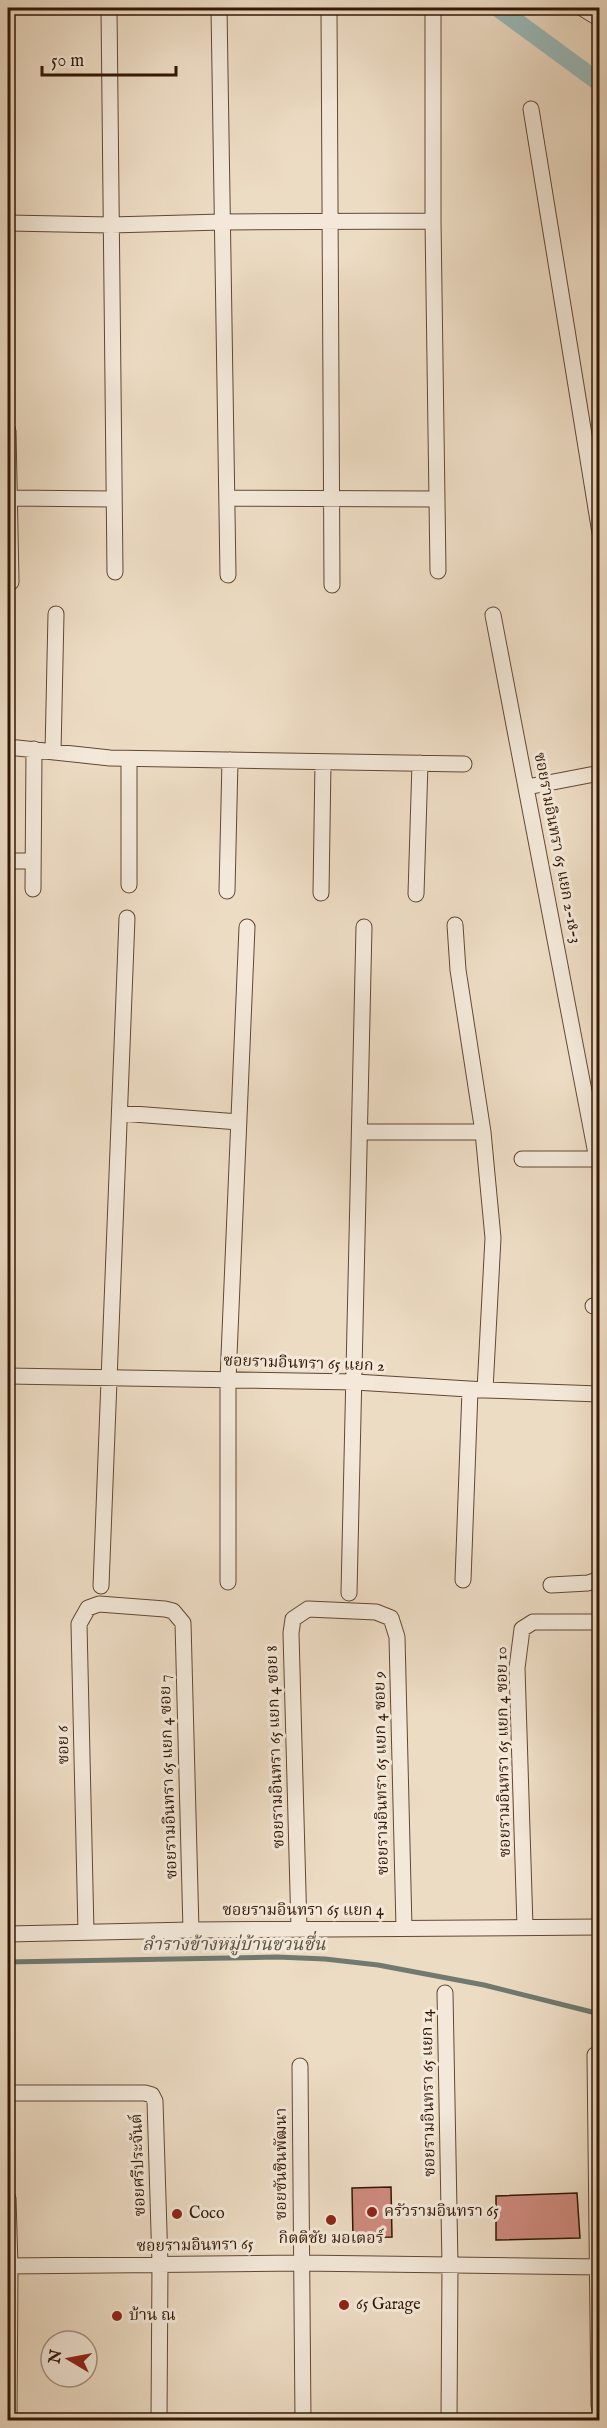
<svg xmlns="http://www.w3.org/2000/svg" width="607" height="2428" viewBox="0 0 607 2428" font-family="'IM FELL English','Noto Serif Thai',serif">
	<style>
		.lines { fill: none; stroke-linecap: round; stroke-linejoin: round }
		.stream { stroke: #717971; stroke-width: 5 }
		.canal { stroke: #9ababa; stroke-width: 18 }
		.building { fill: #cf8b7f; stroke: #331704; stroke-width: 1.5 }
		.minor-casing { stroke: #624834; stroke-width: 17 }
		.minor { stroke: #f3e8d9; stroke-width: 15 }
		.poi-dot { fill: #8f2418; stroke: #f3e8d9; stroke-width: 2 }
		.labels { text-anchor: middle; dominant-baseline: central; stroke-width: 6; stroke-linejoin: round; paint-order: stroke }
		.street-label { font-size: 16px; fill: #331704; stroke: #f3e8d9 }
		.poi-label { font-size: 16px; fill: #331704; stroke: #f3e8d9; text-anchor: start }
		.water-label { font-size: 18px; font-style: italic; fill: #575044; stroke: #f3e8d9 }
	</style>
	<rect width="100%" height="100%" fill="#eddcc4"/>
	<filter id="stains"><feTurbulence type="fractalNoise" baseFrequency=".00333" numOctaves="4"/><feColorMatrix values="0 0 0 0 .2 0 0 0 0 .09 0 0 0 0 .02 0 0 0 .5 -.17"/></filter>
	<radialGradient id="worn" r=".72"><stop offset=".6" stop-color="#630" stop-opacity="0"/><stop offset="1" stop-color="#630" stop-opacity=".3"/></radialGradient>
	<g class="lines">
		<!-- stream -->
		<path class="stream" d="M8,1962L277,1957L325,1959L378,1965L484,1985L600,2014"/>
		<!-- canal -->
		<path class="canal" d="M498,8L600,83"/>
	</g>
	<!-- building -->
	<path class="building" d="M391,2187L392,2237L353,2238L352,2188Z
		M577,2193L580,2238L496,2240V2196Z"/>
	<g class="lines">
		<defs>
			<path id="minor" d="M109,8L115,572
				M219,8L228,575
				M329,8L332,585
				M433,8V221L438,571
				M582,8L600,19
				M531,109L600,533
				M8,223L111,225L222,222L433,221
				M8,431L11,582
				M9,498L113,499
				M227,498L436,499
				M493,615L597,1159
				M8,747L110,758L464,764
				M53,752L56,614
				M129,759V885
				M527,787L600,773
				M8,861H33
				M33,889L34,749
				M227,891L230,760
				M321,893L323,762
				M416,894L420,763
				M455,925L458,970L483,1132L493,1238L485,1390
				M120,1113L239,1122
				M360,1132H483
				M522,1159H600
				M593,1306H600
				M8,1376L355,1382L485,1390L600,1394
				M463,1580L470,1390
				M228,1582V1380L247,927
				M551,1585L588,1583L600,1579
				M101,1586L127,918
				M349,1593L364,927
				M525,1927L517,1668L522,1629L533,1622H600
				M299,1929L291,1633L293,1619L308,1609L376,1612L391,1618L397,1637L404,1928
				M86,1932L79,1624L88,1608L99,1604L165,1609L173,1611L183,1623L191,1930
				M8,1934L191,1930L600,1927
				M445,1993L450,2265L449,2420
				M595,2055L599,2406
				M300,2066L303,2420
				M8,2093H145L152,2095L155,2101L160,2264L159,2420
				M8,2198L10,2266L9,2420
				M8,2266L301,2263L600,2267"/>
		</defs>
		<!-- minor casing -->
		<use href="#minor" class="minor-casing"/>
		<!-- minor -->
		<use href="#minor" class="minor"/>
	</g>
	<!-- markers -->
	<g class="poi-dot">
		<circle cx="372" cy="2212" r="6"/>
		<circle cx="177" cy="2214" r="6"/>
		<circle cx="331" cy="2220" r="6"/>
		<circle cx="344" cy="2305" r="6"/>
		<circle cx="117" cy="2316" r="6"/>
	</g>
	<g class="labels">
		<!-- street labels -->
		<g class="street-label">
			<text transform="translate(557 848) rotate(79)">ซอยรามอินทรา 65 แยก 2-18-3</text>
			<text transform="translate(304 1364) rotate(2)">ซอยรามอินทรา 65 แยก 2</text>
			<text transform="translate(64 1745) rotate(-91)">ซอย 6</text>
			<text transform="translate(276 1747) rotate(-92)">ซอยรามอินทรา 65 แยก 4 ซอย 8</text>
			<text transform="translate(504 1752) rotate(-91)">ซอยรามอินทรา 65 แยก 4 ซอย 10</text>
			<text transform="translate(382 1773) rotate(-91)">ซอยรามอินทรา 65 แยก 4 ซอย 9</text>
			<text transform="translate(169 1777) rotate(-92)">ซอยรามอินทรา 65 แยก 4 ซอย 7</text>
			<text x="303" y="1911">ซอยรามอินทรา 65 แยก 4</text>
			<text transform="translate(429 2093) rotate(-91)">ซอยรามอินทรา 65 แยก 14</text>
			<text transform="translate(282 2164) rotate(-90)">ซอยซันชินพัฒนา</text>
			<text transform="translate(139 2165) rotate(-92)">ซอยศรีประจันต์</text>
			<text transform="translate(195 2246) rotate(-1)">ซอยรามอินทรา 65</text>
		</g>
		<!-- poi labels -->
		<g class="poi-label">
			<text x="384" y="2212">ครัวรามอินทรา 65</text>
			<text x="189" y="2214">Coco</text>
			<text x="331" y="2239" text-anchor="middle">กิตติชัย มอเตอร์</text>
			<text x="356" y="2305">65 Garage</text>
			<text x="129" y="2316">บ้าน ณ</text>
		</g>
		<!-- water labels -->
		<g class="water-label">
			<text x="234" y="1945">ลำรางข้างหมู่บ้านชวนชื่น</text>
		</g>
	</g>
	<!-- margin -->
	<rect width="607" height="2428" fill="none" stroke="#eddcc4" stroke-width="30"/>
	<rect x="9" y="9" width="589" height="2410" fill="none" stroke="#331704" stroke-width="3"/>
	<rect x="15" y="15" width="577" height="2398" fill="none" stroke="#331704" stroke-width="1.5"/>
	<!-- north arrow -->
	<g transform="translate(69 2359) rotate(280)"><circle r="28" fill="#f3e8d9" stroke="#a69484" stroke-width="1.5"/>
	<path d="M0-4.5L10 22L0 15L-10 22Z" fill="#8f2418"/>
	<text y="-9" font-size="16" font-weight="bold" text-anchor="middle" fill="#331704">N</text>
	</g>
	<!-- scale -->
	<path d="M42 66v9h134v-9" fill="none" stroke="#331704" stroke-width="3"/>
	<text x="51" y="66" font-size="18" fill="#331704" stroke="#f3e8d9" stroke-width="4.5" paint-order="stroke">50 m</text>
	<rect width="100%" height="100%" filter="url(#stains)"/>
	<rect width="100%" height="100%" fill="url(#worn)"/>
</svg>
